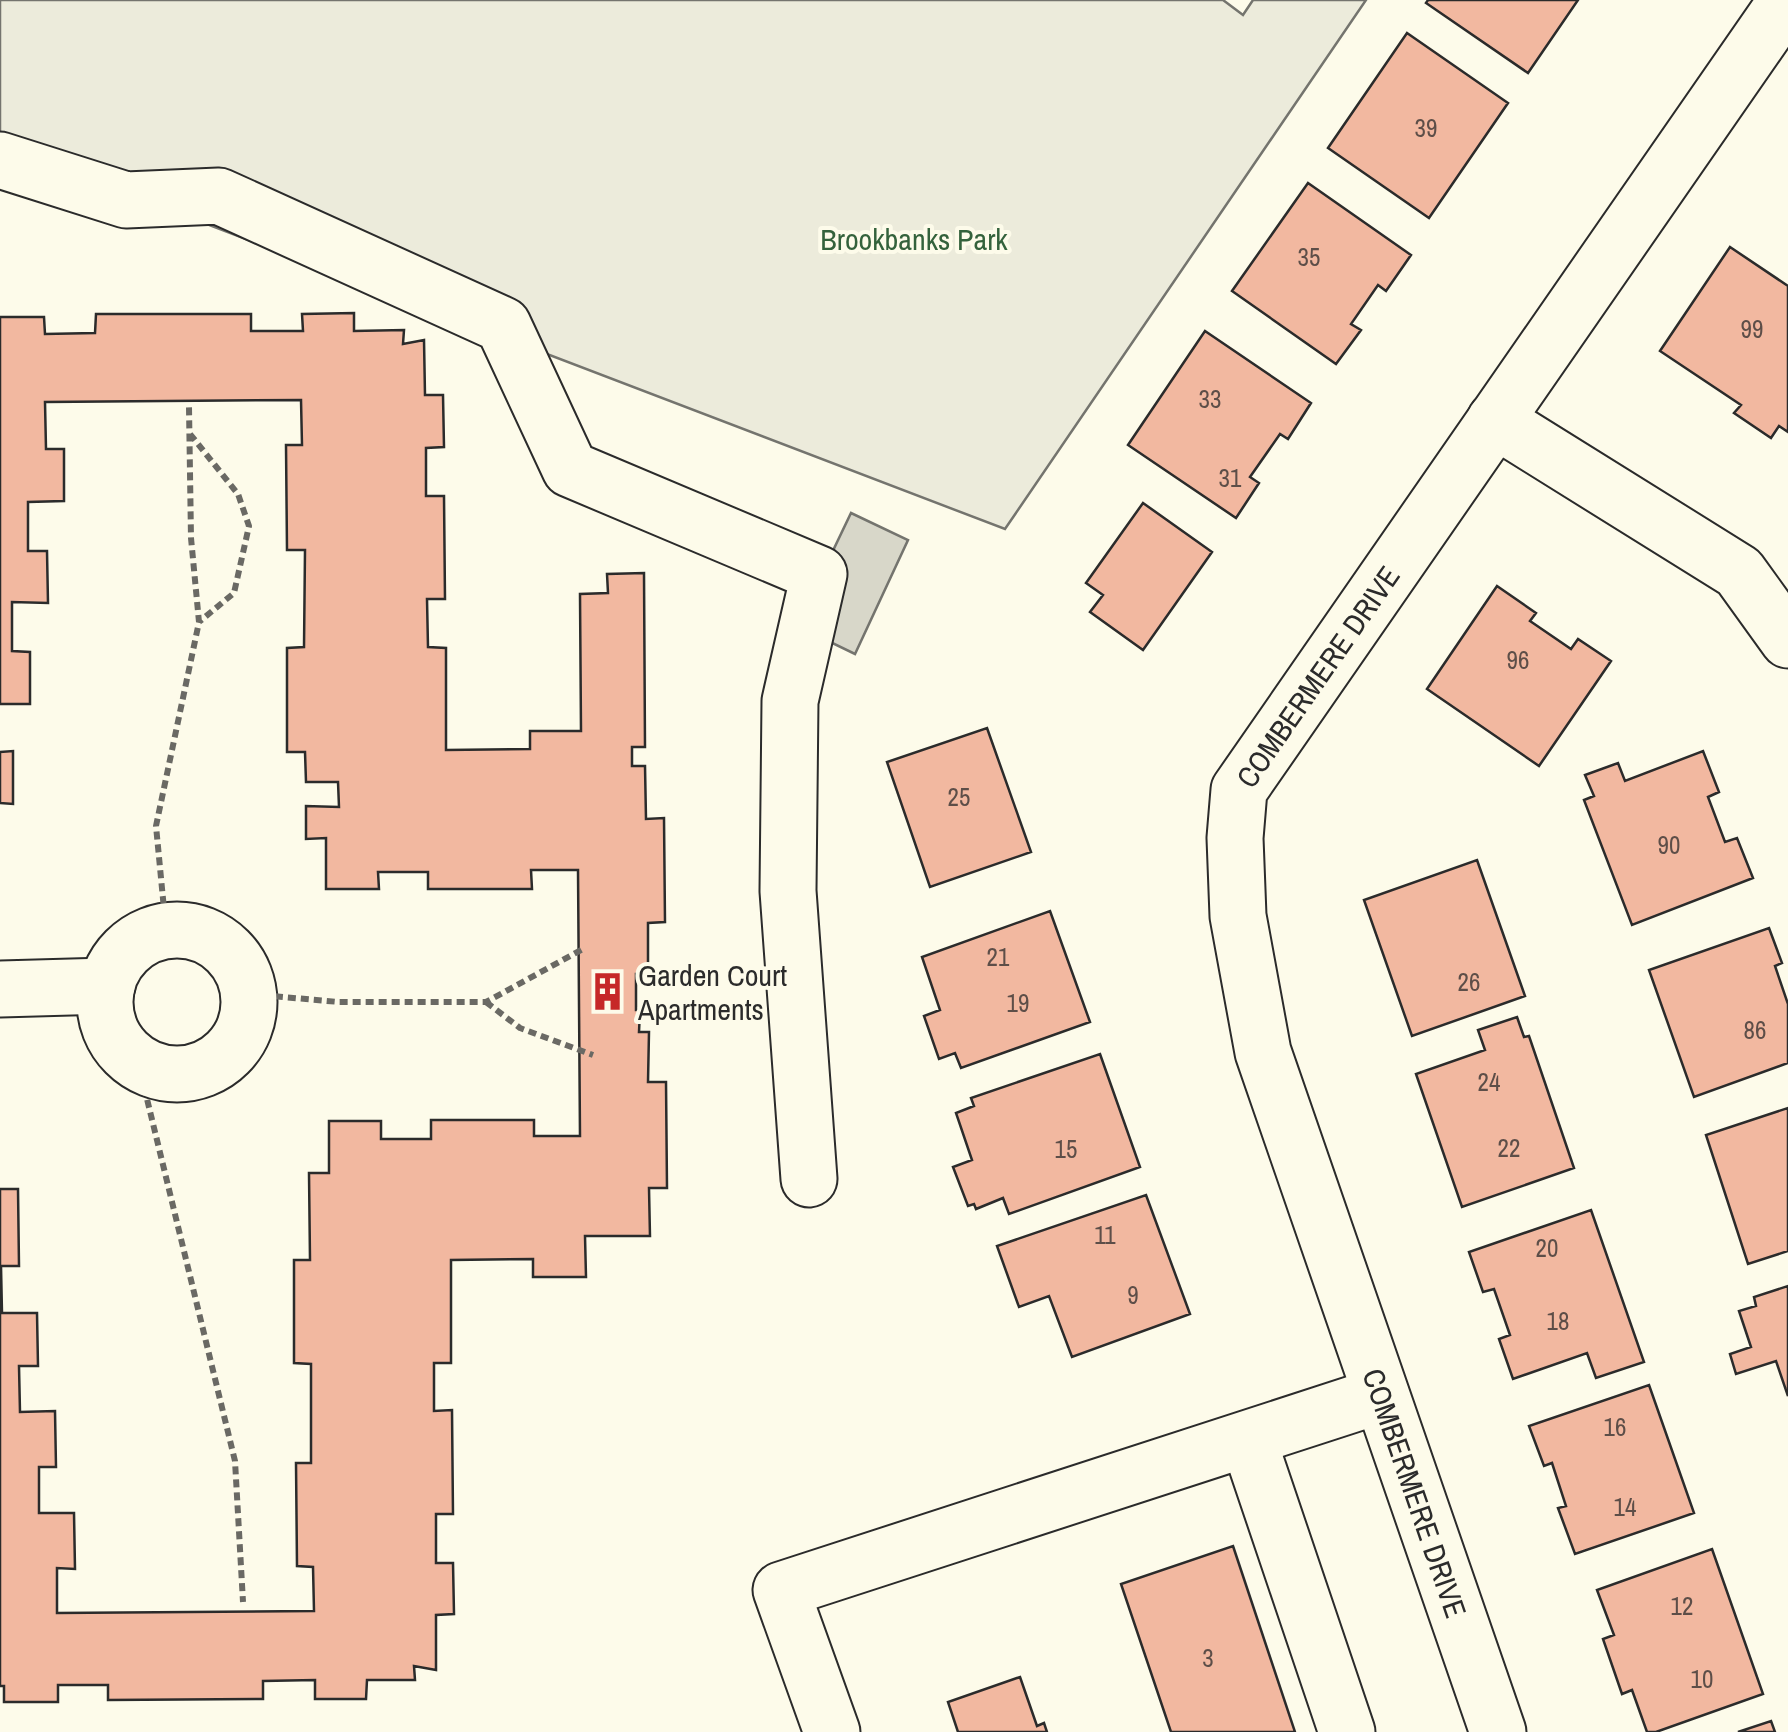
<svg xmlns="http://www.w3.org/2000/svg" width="1788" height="1732" viewBox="0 0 1788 1732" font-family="'Archivo Narrow',sans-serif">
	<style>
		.green { fill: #ecebdb; stroke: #74746e; stroke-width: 2.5 }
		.water { fill: #d8d7c9; stroke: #74746e; stroke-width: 2.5 }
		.building { fill: #f2b8a0; stroke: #2b2b2b; stroke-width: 2.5 }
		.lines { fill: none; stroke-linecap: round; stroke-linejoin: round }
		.minor-casing { stroke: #2b2b2b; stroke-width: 59 }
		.path { stroke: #6a6964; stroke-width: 6; stroke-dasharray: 8 5; stroke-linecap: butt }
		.minor { stroke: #fdfbea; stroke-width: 55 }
		.labels { text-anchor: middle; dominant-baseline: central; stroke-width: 8; stroke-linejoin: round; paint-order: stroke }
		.number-label { font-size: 25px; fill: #5d4e48 }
		.park-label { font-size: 30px; fill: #34623c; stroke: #fdfbea }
		.street-label { font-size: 30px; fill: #2b2b2b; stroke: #fdfbea }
		.poi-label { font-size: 30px; fill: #2b2b2b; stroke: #fdfbea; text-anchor: start }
	</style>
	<rect width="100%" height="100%" fill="#fdfbea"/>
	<!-- green -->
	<path class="green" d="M0,0H1223L1243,15L1253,0H1366L1005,529L0,145Z"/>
	<!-- water -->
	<path class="water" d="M851,513L908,540L855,654L797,626Z"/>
	<!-- building -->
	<path class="building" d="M1428,0H1578L1528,73L1426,3Z
		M1407,33L1508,103L1429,218L1328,148Z
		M1308,183L1411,255L1386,291L1378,285L1351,324L1361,330L1336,364L1232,291Z
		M1730,247L1788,286V432L1779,426L1771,438L1734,413L1741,405L1660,351Z
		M354,313V331L404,330L403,344L424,340L425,395H443L444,447L426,448V496H444L445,599H427L428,647L446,648V750L530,749V731H581L580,594L608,593L607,574L644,573L645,747H632V766H645L646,819L664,818L665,922L648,923V973L636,974V1010H640L639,1032H649L648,1082H666L667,1188H649L650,1236H585L586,1277H533V1259L451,1260V1363H434V1411L452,1410L453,1514H436V1563H453L454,1614L436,1615V1670L414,1666L415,1680H367L366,1699H315V1680L263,1681V1699L108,1700V1685H58V1702H4V1686H0V1189H18L19,1266H1L2,1313H37L38,1366H19L20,1412L55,1411L56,1467H39V1513H74L75,1569L57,1568V1613L314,1611L313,1567L297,1566L296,1463H311V1364L294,1363V1260H310L309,1173H329V1121H381V1139H431V1120H534V1136H580L578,870H531L532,889H428V872H378L379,889H326V838L306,839V806L339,807L338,782H306L305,752H287V648L304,647L305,550H287L286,445H302L301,400L45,402L46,449H64V501L28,502V551H47L48,603L12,602V651L30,652V704H0V317H44L45,334L95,333L96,314H251V331H303L302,314Z
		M1205,331L1311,403L1288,439L1280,434L1250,477L1259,483L1236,518L1128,445Z
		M1143,503L1212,552L1143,650L1090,612L1103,595L1086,583Z
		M1497,586L1536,613L1530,621L1571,649L1578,639L1611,661L1539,766L1427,689Z
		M987,728L1031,852L930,887L887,762Z
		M13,751V804L0,803V752Z
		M1703,751L1719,792L1708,797L1725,842L1737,838L1753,878L1632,925L1584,800L1594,796L1585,775L1618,763L1625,781Z
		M1477,860L1525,996L1412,1036L1364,900Z
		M1050,911L1090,1022L961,1068L955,1053L939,1059L924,1016L940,1010L922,957Z
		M1769,928L1782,963L1775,966L1788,1004V1063L1694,1097L1649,970Z
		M1517,1017L1524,1037L1529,1036L1574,1168L1462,1207L1416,1074L1485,1050L1478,1030Z
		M1100,1054L1140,1167L1009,1214L1003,1198L976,1209L974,1204L968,1206L953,1167L972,1160L956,1113L974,1106L971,1098Z
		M1788,1108V1251L1748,1264L1706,1135Z
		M1146,1195L1190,1314L1072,1357L1049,1296L1019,1307L997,1246Z
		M1591,1210L1644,1362L1596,1378L1587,1353L1513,1379L1499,1339L1510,1335L1494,1289L1483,1292L1469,1252Z
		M1788,1286V1396L1776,1361L1736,1374L1730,1354L1751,1347L1739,1311L1756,1306L1754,1297Z
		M1649,1385L1694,1513L1575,1554L1558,1508L1566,1506L1552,1463L1544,1466L1529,1426Z
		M1233,1546L1295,1732H1171L1121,1584Z
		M1712,1549L1763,1694L1656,1732H1647L1632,1690L1622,1694L1603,1639L1614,1635L1597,1590Z
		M1020,1677L1037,1726L1044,1723L1047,1732H958L948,1702Z
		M1771,1721L1775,1732H1738Z"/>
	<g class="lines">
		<defs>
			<g id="minor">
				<path d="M0,160L126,200L219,196L503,325L570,469L819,574L790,701L788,891L809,1179"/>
				<path d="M1495,420L1739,572L1788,640"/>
				<circle cx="177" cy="1002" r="72"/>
				<path d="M0,989L107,986"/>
				<path d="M1248,1439L1347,1732"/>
				<path d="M832,1732L781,1590L1381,1395"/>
				<path id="s1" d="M1498,1732L1263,1052L1238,916L1235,838L1239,790L1787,0"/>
			</g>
		</defs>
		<!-- minor casing -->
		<use href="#minor" class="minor-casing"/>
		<!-- path -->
		<path class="path" d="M190,434L238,494L249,526L234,593L199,622
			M166,930L156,826L199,622L191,538L189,407
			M249,994L339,1002H486L583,949
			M486,1002L520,1028L593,1055
			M138,1062L235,1461L243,1602"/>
		<!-- minor -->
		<use href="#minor" class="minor"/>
	</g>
	<!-- icons -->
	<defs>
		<symbol id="building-bare" viewBox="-9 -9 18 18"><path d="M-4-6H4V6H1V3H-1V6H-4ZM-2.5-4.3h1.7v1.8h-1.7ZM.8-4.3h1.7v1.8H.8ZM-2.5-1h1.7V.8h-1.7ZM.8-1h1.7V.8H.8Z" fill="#c62828" stroke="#fdfbea" stroke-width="2.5" paint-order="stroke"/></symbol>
	</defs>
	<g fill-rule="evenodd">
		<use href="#building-bare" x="580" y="964" width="55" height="55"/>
	</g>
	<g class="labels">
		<!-- number labels -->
		<g class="number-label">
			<text x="1426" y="128">39</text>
			<text x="1309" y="257">35</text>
			<text x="1752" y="329">99</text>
			<text x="1210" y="399">33</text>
			<text x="1230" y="478">31</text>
			<text x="1518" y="660">96</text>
			<text x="959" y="797">25</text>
			<text x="1669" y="845">90</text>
			<text x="998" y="957">21</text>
			<text x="1469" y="982">26</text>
			<text x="1018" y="1003">19</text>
			<text x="1755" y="1030">86</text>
			<text x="1489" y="1082">24</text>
			<text x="1509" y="1148">22</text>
			<text x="1066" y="1149">15</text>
			<text x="1105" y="1235">11</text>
			<text x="1547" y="1248">20</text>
			<text x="1133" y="1295">9</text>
			<text x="1558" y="1321">18</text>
			<text x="1615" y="1427">16</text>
			<text x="1625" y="1507">14</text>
			<text x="1682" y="1606">12</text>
			<text x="1208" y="1658">3</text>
			<text x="1702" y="1679">10</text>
		</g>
		<!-- park labels -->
		<g class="park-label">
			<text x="914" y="239">Brookbanks Park</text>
		</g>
		<!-- street labels -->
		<g class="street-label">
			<text stroke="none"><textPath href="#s1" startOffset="1122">COMBERMERE DRIVE</textPath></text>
			<text transform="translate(1415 1493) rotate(71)">COMBERMERE DRIVE</text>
		</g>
		<!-- poi labels -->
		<g class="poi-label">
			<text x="638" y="975">Garden Court<tspan x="638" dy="34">Apartments</tspan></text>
		</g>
	</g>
</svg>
